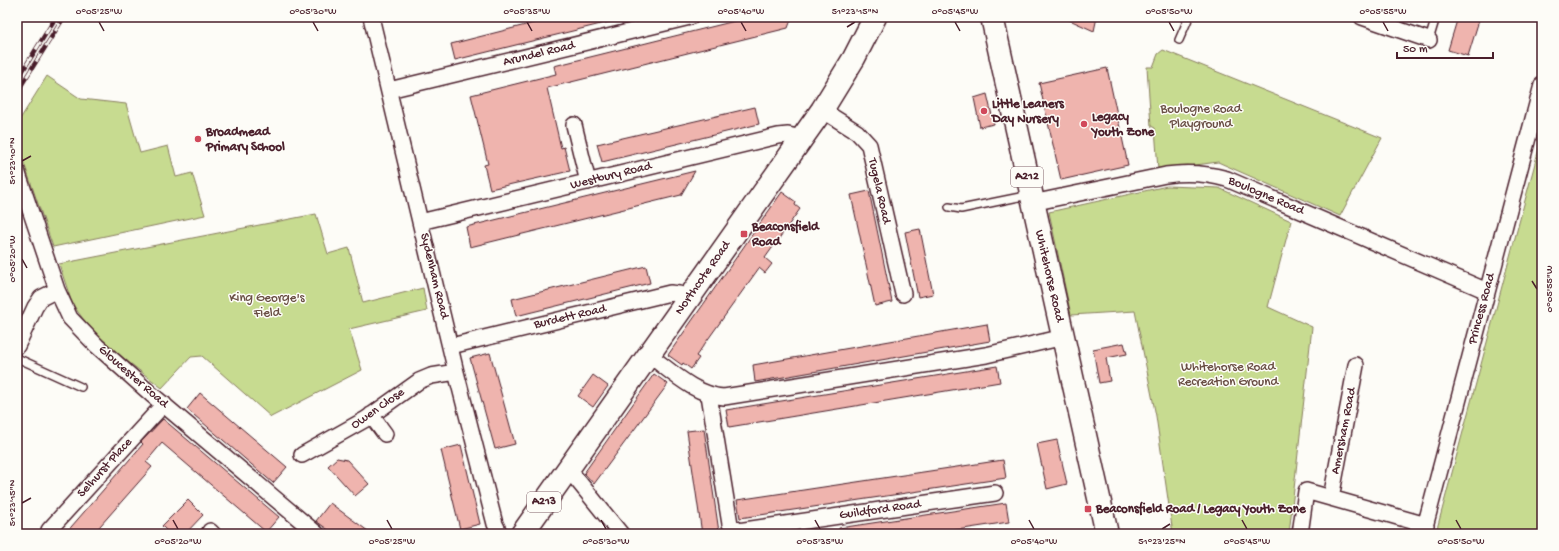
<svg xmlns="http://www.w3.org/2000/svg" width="1559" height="551" viewBox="0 0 1559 551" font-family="'Gochi Hand',sans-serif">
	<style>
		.green { fill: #c7db90; stroke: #887d5e }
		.building { fill: #efb4ae; stroke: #4a1f2b }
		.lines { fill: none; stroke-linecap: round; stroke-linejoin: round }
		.lane-casing { stroke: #4a1f2b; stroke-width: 10 }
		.street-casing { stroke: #4a1f2b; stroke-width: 18 }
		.primary-casing { stroke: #4a1f2b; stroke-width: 25 }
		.lane { stroke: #fdfcf7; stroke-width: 7 }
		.street { stroke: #fdfcf7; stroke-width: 15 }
		.primary { stroke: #fdfcf7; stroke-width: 22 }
		.rail-casing { stroke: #4a1f2b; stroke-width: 4.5 }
		.rail { stroke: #fdfcf7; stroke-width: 3; stroke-dasharray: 9; stroke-linecap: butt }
		.ticks { fill: none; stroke: #4a1f2b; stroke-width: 1.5 }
		.poi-dot { fill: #d1495b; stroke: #fdfcf7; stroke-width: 1.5 }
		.labels { text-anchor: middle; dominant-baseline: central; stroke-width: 3; stroke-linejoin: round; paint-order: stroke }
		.shield { fill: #fdfcf7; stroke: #806168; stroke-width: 1 }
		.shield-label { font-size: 12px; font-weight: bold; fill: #4a1f2b }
		.street-label { font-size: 13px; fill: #4a1f2b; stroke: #fdfcf7 }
		.poi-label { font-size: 13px; font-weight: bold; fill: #4a1f2b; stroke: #fdfcf7; text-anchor: start }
		.park-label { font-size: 13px; fill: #694e44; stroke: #fdfcf7 }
		.neatline { fill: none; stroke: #4a1f2b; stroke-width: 1.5 }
		.ticks-label { font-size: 10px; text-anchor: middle; fill: #4a1f2b }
	</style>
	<rect width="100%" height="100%" fill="#fdfcf7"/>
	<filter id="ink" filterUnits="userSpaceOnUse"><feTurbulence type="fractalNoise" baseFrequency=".025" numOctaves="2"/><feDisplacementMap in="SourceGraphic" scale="8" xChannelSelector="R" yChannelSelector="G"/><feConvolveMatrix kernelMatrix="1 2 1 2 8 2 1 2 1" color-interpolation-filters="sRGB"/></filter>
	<g filter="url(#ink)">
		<!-- green -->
		<path class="green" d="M1163,50L1382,138L1340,216L1218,162L1158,170L1155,128L1151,126L1147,67H1153L1158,54Z
			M47,76L81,99L126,104L140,153L168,146L176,177L192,173L205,215L53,247L17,143V124Z
			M1542,137V534H1435L1438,525Z
			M1167,186L1219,188L1291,221L1268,307L1312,327L1289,534H1173L1156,416L1135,311L1071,315L1049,212Z
			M316,214L328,254L349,248L363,303L423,288L427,311L349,329L362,370L271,417L202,356L191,357L162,388C134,366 86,332 71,300C67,288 63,276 59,264Z"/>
		<!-- building -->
		<path class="building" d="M557,17H612L613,21L455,60L451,44Z
			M751,17H792L788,28L547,88L561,148L564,147L570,171L490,189L484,165L488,164L471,95L556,74L554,66Z
			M1063,17H1097L1094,31Z
			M1458,17H1480L1468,56L1448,50Z
			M1107,68L1128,165L1061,180L1039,83Z
			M987,94L994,124L980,127L974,98Z
			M755,107L759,124L602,162L597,144Z
			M695,171L681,195L470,247L466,227Z
			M869,191L892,302L875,306L851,195Z
			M782,192L796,202L795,205L800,209L765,258L772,264L765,273L759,268L696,356L699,358L691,369L683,363L682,365L668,355Z
			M920,229L933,294L918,297L905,232Z
			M646,266L650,283L516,316L512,299Z
			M987,324L990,341L755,382L753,365Z
			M1124,343L1127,354L1106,358L1110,381L1099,383L1093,349Z
			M490,353L515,444L495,449L470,358Z
			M997,366L1000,382L729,427L726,410Z
			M654,374L668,384L594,484L584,473Z
			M593,375L608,386L593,407L578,396Z
			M200,393L287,467L273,483L187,409Z
			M163,419L279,517L266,532L162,443L146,462L152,467L93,534H65L143,444L141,442Z
			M704,429L719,532L702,534L687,431Z
			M1057,440L1067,484L1047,489L1037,444Z
			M461,445L480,524L460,529L441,450Z
			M337,458L347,460L369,484L355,496L328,466Z
			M1003,460L1006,478L740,518L737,500Z
			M188,500L203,515L185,534H170L162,526Z
			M330,503L338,509L372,534H334L316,521Z
			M1006,503L1009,522L930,534H839V528Z"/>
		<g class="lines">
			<defs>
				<path id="lane" d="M1179,40L1189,17
					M1429,40L1436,17
					M949,207L961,209L1029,195
					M17,358L81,387"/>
				<path id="street" d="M371,17L456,372L495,524L500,534
					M1362,17L1429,40
					M389,90L690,17
					M822,110L857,132L869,145L903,294
					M574,125L588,182
					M17,171L57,290L70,318L97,346L151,394L317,534
					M1032,203L1166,175C1187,172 1206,173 1227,179L1487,291
					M420,222L778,136L788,135L802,138
					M17,346L35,307L41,298L57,290
					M451,346L670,293L679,294L689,297
					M649,355C671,371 695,395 724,397L986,355L1064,337
					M709,395L730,524L738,531L995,493
					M371,415L385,434
					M302,455L366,419L419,381L431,376L456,372
					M567,471L574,476L621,534
					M1331,498L1356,365
					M210,531L213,534
					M49,534V530L164,404
					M1300,534L1306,491L1426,525
					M1423,534L1542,85"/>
				<path id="primary" d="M992,17L1107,534
					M522,534L822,110L854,58L875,17"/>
			</defs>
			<!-- lane casing -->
			<use href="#lane" class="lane-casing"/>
			<!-- street casing -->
			<use href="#street" class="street-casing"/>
			<!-- primary casing -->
			<use href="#primary" class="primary-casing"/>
			<!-- lane -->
			<use href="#lane" class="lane"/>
			<!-- street -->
			<use href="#street" class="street"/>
			<!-- primary -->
			<use href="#primary" class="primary"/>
			<defs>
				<path id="rail" d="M17,80L56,17
					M17,92L64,17"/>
			</defs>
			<!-- rail casing -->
			<use href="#rail" class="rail-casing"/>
			<!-- rail -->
			<use href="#rail" class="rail"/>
		</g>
	</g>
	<!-- ticks -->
	<path class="ticks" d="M99,22L104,31M313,22L318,31M527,22L532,31M741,22L746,31M955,22L960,31M1169,22L1174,31M1383,22L1388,31M847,27L855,22M22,161L31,156M22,259L27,268M1532,281L1537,289M22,503L31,498M173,520L178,529M387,520L392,529M601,520L606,529M815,520L820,529M1029,520L1034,529M1242,520L1247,529M1456,520L1461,529M1162,529L1170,524"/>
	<!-- markers -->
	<g class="poi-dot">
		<circle cx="984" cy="111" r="4"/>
		<circle cx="1084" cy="124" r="4"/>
		<circle cx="198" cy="139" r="4"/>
		<rect x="740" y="230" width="8" height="8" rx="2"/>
		<rect x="1084" y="505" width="8" height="8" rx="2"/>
	</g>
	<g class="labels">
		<!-- shield labels -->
		<g class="shield">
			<rect x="1011" y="167" width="32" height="20" rx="3"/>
			<rect x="527" y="492" width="34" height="20" rx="3"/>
		</g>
		<g class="shield-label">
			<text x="1027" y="177">A212</text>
			<text x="544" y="502">A213</text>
		</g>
		<!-- street labels -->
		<g class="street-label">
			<text transform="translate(539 54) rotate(-14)">Arundel Road</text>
			<text transform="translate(611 176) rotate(-14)">Westbury Road</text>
			<text transform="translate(879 191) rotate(77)">Tugela Road</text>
			<text transform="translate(1266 196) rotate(23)">Boulogne Road</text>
			<text transform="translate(434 276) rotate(76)">Sydenham Road</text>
			<text transform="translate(1049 276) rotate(77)">Whitehorse Road</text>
			<text transform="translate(703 278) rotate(-55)">Northcote Road</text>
			<text transform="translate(1482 309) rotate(-75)">Princess Road</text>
			<text transform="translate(570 317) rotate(-13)">Burdett Road</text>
			<text transform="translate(133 377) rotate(41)">Gloucester Road</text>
			<text transform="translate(378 409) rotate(-35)">Owen Close</text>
			<text transform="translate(1344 431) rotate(-79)">Amersham Road</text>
			<text transform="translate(105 468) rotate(-48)">Selhurst Place</text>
			<text transform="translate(880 510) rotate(-8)">Guildford Road</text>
		</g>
		<!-- poi labels -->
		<g class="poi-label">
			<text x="992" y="104">Little Leaners<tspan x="992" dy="15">Day Nursery</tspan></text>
			<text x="1092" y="117">Legacy<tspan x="1092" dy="15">Youth Zone</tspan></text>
			<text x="206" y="132">Broadmead<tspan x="206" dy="15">Primary School</tspan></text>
			<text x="752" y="227">Beaconsfield<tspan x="752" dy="15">Road</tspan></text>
			<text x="1096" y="509">Beaconsfield Road / Legacy Youth Zone</text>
		</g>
		<!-- park labels -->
		<g class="park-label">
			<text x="1201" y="109">Boulogne Road<tspan x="1201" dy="15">Playground</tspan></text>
			<text x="267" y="298">King George's<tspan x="267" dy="15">Field</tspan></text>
			<text x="1228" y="367">Whitehorse Road<tspan x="1228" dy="15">Recreation Ground</tspan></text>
		</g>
	</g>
	<!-- margin -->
	<rect width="1559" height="551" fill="none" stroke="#fdfcf7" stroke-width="44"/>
	<!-- scale -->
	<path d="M1397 52v6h96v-6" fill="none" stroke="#4a1f2b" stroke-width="2"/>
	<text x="1403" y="52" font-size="12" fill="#4a1f2b" stroke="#fdfcf7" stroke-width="3" paint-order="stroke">50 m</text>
	<rect x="22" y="22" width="1515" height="507" class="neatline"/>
	<g class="ticks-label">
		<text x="99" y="14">0°05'25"W</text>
		<text x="313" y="14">0°05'30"W</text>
		<text x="527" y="14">0°05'35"W</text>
		<text x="741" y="14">0°05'40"W</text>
		<text x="855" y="14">51°23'15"N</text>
		<text x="955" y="14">0°05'45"W</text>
		<text x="1169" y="14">0°05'50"W</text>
		<text x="1383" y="14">0°05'55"W</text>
		<text transform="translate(11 161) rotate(-90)" y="4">51°23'10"N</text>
		<text transform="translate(11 259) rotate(-90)" y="4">0°05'20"W</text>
		<text transform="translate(1548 289) rotate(-90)" y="4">0°05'55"W</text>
		<text transform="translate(11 503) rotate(-90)" y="4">51°23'15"N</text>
		<text x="178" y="544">0°05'20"W</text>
		<text x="392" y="544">0°05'25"W</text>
		<text x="606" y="544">0°05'30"W</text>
		<text x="820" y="544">0°05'35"W</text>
		<text x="1034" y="544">0°05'40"W</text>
		<text x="1162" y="544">51°23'25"N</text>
		<text x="1247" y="544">0°05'45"W</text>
		<text x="1461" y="544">0°05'50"W</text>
	</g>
</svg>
